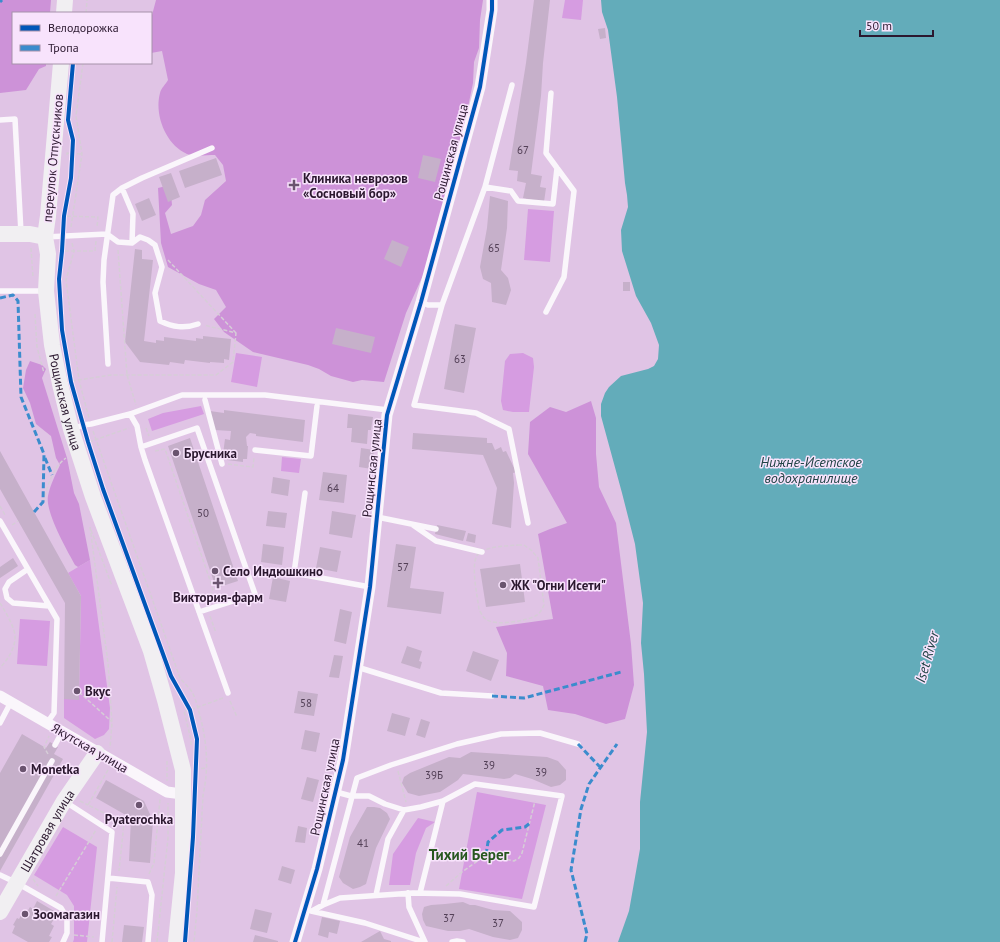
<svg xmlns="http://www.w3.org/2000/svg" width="1000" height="942" viewBox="0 0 1000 942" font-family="'PT Sans',sans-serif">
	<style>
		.green { fill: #d69ce1 }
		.forest { fill: #cd92d8 }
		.water { fill: #63acba }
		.building { fill: #c6b0ca }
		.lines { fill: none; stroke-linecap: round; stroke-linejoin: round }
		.path { stroke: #d6cdd7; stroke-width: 1.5; stroke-dasharray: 4 2; stroke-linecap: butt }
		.lane { stroke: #faf6fb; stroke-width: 5.5 }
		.street { stroke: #faf6fb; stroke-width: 11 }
		.secondary { stroke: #f1eff2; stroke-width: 16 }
		.quiet { stroke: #3b8ccd; stroke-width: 3; stroke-dasharray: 6 3; stroke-linecap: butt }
		.cycleway-casing { stroke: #f8e3fc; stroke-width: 6 }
		.cycleway { stroke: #0057b8; stroke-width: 4 }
		.poi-dot { fill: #6a546f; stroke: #f8e3fc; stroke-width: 1.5 }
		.labels { text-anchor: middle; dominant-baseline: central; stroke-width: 3; stroke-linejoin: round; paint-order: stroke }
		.number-label { font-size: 11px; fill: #534057 }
		.street-label { font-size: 13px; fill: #2b182f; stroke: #f8e3fc }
		.poi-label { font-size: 13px; font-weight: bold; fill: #2b182f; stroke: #f8e3fc; text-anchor: start }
		.water-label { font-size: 14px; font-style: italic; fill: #224446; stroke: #f8e3fc }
		.quarter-label { font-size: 15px; font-weight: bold; fill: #27571f; stroke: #f8e3fc }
	</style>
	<rect width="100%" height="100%" fill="#e0c4e5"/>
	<!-- green -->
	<path class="green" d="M565,0H583L581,20L562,18Z
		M528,209L554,211L550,262L524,260Z
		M236,353L262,357L257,387L231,382Z
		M523,353L533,358L534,367L529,412H513L503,410L501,401L505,361L510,354Z
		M201,406L204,414L152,431L148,419L163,413Z
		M282,457L301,459L299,473L281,471Z
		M90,560L110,708L109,729L104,735L95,739L64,718V699H79L81,596L68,573Z
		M20,619L50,621L47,666L17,664Z
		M477,792L546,805L522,899L459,889Z
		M418,818L435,822L426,828L416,853L410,885H389L393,854Z
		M63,827L97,847L87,942H73L74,939V906L67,895L34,875Z"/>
	<!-- forest -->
	<path class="forest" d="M0,0H51L50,13H13V63H46V66L39,69L26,90L0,93Z
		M156,0H483L480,20L479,48L474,62L473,83L457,160L433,253L406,313L384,382L362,380L353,382L331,376L319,369L308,365L253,352L224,332L214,319L226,307L216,290L199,284L168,267L161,243L158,188L166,186L171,194L172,205L165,213L171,234L193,226L201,215L205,200L226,181L223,165L215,155C207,155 195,157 187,154C166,145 154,115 160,93C161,88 166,84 168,80L162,51L151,53V19Z
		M30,361L42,365L46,369L42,378L67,458L74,493L79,504L90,560L78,567L75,565C67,550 45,512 48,496C50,485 56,474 60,465L56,458L51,436L36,424L30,403L23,388L26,370Z
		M591,401L596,418V454L599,487L616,523L631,644L634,685L625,719L606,724L575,714L548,710L543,686L506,676L507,653L496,627L553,619L538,534L550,529L567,523L528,454L530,422L550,407L566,412Z"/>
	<!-- water -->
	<path class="water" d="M601,0H1000V942H618L629,911L640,849V802L647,732L644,674L641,643L643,603L635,544L622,493L601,416V404L605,393L609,387L621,376L648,369L654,366L658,359L659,345L651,323L636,296L622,251L621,230L628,207L627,195L625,183L617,97L608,30L602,12Z"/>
	<!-- building -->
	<path class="building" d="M534,0H550L543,63L541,96L531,174L542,176L540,187L546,188L544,202L523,198L526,183L517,181L518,171L509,170L526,63Z
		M605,28L606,38L600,39L598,29Z
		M423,155L441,159L435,182L418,178Z
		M216,158L222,175L185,188L179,171Z
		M171,173L180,197L168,202L159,177Z
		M490,196L508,201L507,228L501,270L508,278L511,290L506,305L492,302L491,283L483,279L480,267L487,228Z
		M149,198L156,215L142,221L135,204Z
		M392,240L409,247L401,267L384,259Z
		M135,249L142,250V259L153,260L144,341L156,343V340L164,341V337L196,341V338L203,339V336L231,339L229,360L224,359V363L210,362V363L185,360L184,364L170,362L169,365L140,362L125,342Z
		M623,282H630V291H623Z
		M455,324L476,328L464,393L444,389Z
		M336,328L375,337L371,353L332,344Z
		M224,410L305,420L303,442L256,436V434L250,433L246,437L247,446H248L247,459H243V462L227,460V455L223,454L225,439L230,440L231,431L215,430L210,411L224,413Z
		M348,414L373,417L371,430H368L367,444L351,442L352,428H347Z
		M413,433L487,438V443H492L495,450L501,447L503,452L506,451L516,472L513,473L514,483L511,528L492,524L497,488L483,455L412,449Z
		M190,438L238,581L216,588L168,446Z
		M361,448L374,450L372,469L359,467Z
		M0,451L81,596L79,700L64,699L65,603L0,489Z
		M323,472L347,475L344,503L319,500Z
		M273,477L290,480L288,496L271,493Z
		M268,511L287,513L285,528L266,526Z
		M332,511L356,515L352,538L329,534Z
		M437,525L466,531L463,541L435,534Z
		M468,533L476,535L475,543L466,541Z
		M263,544L284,547L282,565L261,562Z
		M396,544L416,547L410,588L444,592L441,614L387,607Z
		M320,547L341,551L337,572L316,568Z
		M13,558L18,566L0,578V567Z
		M520,564L525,602L486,607L480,569Z
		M273,577L290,581L286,602L269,599Z
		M340,609L352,612L346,644L334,641Z
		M407,646L422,651L419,661L422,662L420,669L401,663Z
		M473,651L499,660L491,681L466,671Z
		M334,655L343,656L339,678L329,677Z
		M298,691L318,694L314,716L294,713Z
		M392,713L410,718L405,736L387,731Z
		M421,719L430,722L425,738L416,735Z
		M305,730L320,733L316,752L301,749Z
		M22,734L46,748L50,742L58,747L54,754L63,759L0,871V773Z
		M471,752L547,757L558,761L566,770V780L560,785L551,787L532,779L515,774L510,778L504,779L463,774L458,780L440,792L419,796L408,793L402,783L404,777L410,773L449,757L460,758Z
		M307,777L319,780L313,802L301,799Z
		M106,780L144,801L153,821L150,863L129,861L131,818L96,798Z
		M367,807H374L380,808L387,813L390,819L376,848L366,884L360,887L353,889L343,883L339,877L350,837Z
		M298,826L307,828L305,843L295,842Z
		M282,866L295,870L291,884L278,880Z
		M37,901L54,911L51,918L54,919L51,924L54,926L49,936L52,937L49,942H28L12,933L15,926L13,925L17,918L19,919L24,910L27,912L30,907L33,909Z
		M463,902L470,905H475L493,910L510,911L522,922V930L518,938L510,940L493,937L469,929L460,931H448L426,926L423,920L422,914L424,907L431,905L445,904Z
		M255,909L272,913L267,933L250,929Z
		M322,917L340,921L337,934L329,932L328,938L318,935Z
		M124,925L144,927L142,942H122Z
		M380,931L384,939L391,941V942H361Z
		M255,935L278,941V942H253Z"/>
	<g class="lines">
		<!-- path -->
		<path class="path" d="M86,13L87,0
			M67,155V153L81,154
			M61,216L98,217L97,227
			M71,227L82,154L76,116L83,63
			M72,243L74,251L66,280L79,380L89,418
			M31,248L33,278
			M118,250L127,375L136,405
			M59,251H95L96,241
			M168,260L236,333
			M35,314L37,347L44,373
			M72,381L111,375H216L233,362L236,333L204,325
			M146,428L149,436
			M93,431L180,678C184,683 189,687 192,692C196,699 198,708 200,716C207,742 209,769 203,795L197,910L194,942
			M89,442L129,428
			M155,451L165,449L213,589L208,601
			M228,464L253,467L254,458
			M43,502C48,486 52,468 66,458
			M0,506L5,515
			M12,525L18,521
			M90,527L108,663L112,723L110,748
			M91,530L112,586
			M518,545H524L531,550L538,558L544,605C542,609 540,613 537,615C527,621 497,626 487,620C483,618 482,614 479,610C478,598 469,561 479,553C489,546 506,546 518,545Z
			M0,603C5,611 16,629 15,638C15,649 7,660 0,668
			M210,616L216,633
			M79,692L112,722
			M230,701L237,717
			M191,745V740L184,711L190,710L223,698
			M48,754L44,747L49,736
			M167,761V781
			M195,769L207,768
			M108,770L88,805L124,823L119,871
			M398,771L406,802
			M80,801L88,805
			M149,874L154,863L160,799
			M33,879L38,886
			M446,886L462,872L486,855L514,861L519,858L522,853L535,801
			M56,896L96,830
			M74,935L94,937
			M112,942L117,887
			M157,942L168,838V803"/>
		<!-- lane -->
		<path class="lane" d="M512,85L485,187L442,305L414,405L476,413L509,429L528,523
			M0,120L15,119L21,233
			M485,187L511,191L518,201L553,204L557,168
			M45,237L107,234L118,242L132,243L140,237L148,240L155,245L162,267L155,293L160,321C173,327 184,329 198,324
			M132,243L133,214L122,188L142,178L212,148
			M0,291H46
			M421,302L428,305H442
			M546,312L564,277L574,191L546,153L551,93
			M108,364L103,282L104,260L113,195L122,188
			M205,400L222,464
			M130,414L137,426L141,447L145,460L228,693
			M73,429L83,425L91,424L130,414L182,395H265L388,410
			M141,447L197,428L255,594L199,612
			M255,450L311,456L317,406
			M305,493L294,573L370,587
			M377,517L436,529
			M0,521L57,619L54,713L47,723
			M413,525L436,541L482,552
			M28,569L9,582L5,589L7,598L13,603L49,606
			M357,667L441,693L492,696
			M0,723L11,702
			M55,745L62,732
			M64,801L112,832L102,942
			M0,854L52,761
			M0,875L17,883L61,908L67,918V933L63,942
			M108,878L148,882L152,895L148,942
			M408,893L409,907L425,942
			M420,893L443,801
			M376,895L388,839L404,810
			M323,905L357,778L391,765L457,744L501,734L540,733L578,744
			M311,911L365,923L424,942
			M312,911L323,905L340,898L413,893L460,894L534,907L562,796L475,784L443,801L421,807L404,810L385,804L369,796H351L336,792
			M452,942L457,941L463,942"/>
		<!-- street -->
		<path class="street" d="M0,696L167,792L182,794
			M295,942L317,869L343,760L370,587L387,415L421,302L480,87L492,10V0"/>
		<!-- secondary -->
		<g class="secondary">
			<path d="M64,13L65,0"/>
			<path id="s1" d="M61,63L48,216L45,237L48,254L46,291L52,345L60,384L71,429L93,497L151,651L165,700L183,770V873L176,942"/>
			<path d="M0,234H30L45,237"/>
			<path id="s2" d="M0,912L64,801L97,753"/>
		</g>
		<!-- quiet -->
		<path class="quiet" d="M0,2L2,0
			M0,298L13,295L18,301L21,397L44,454L43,502L34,512
			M45,458L52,475
			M492,696L524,698L621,672
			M578,744L600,767
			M486,855L488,842L502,830L525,827L530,823
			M585,942L587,934L571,870L581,809L589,784L617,744"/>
		<defs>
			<path id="cycleway" d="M73,63L68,120L73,140L71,178L64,216L62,251L59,279L62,330L71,382L88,442L103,489L171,676L190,710L197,739L193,837L185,942
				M295,942L317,869L343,760L370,587L387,415L421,302L480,87L492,10V0"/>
		</defs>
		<!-- cycleway casing -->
		<use href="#cycleway" class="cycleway-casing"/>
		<!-- cycleway -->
		<use href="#cycleway" class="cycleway"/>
	</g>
	<!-- markers -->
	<g class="poi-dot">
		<path d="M292 179h4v4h4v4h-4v4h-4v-4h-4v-4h4z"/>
		<circle cx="176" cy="453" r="4"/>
		<circle cx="215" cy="571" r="4"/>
		<path d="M216 577h4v4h4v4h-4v4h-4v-4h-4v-4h4z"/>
		<circle cx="503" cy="585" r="4"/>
		<circle cx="77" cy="691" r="4"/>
		<circle cx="23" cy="769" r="4"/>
		<circle cx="139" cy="805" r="4"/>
		<circle cx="25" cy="914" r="4"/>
	</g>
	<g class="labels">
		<!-- number labels -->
		<g class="number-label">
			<text x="523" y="150">67</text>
			<text x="494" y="248">65</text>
			<text x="460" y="359">63</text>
			<text x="333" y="488">64</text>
			<text x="203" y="513">50</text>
			<text x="403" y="567">57</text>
			<text x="306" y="703">58</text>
			<text x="489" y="765">39</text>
			<text x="541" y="772">39</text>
			<text x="434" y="775">39Б</text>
			<text x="363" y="843">41</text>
			<text x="449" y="918">37</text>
			<text x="498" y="923">37</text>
		</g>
		<!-- street labels -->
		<g class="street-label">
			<text transform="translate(451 152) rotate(-75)">Рощинская улица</text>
			<text transform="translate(53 158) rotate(-85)">переулок Отпускников</text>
			<text stroke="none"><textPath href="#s1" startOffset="342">Рощинская улица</textPath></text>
			<text transform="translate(372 468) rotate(-84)">Рощинская улица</text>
			<text transform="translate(90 748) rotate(30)">Якутская улица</text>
			<text transform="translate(325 787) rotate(-78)">Рощинская улица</text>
			<text stroke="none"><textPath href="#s2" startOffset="94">Шатровая улица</textPath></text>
		</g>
		<!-- poi labels -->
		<g class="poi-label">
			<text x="303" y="178">Клиника неврозов<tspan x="303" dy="15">«Сосновый бор»</tspan></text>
			<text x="184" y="453">Брусника</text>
			<text x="223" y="571">Село Индюшкино</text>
			<text x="511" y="585">ЖК "Огни Исети"</text>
			<text x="218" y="597" text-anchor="middle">Виктория-фарм</text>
			<text x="85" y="691">Вкус</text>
			<text x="31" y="769">Monetka</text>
			<text x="139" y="819" text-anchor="middle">Pyaterochka</text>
			<text x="33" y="914">Зоомагазин</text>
		</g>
		<!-- water labels -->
		<g class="water-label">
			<text x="811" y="462">Нижне-Исетское<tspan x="811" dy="16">водохранилище</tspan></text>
			<text transform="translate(927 657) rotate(-74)">Iset River</text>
		</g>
		<!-- quarter labels -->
		<g class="quarter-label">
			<text x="469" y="854">Тихий Берег</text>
		</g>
	</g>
	<!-- legend -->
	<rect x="12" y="12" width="140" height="52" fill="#f8e3fc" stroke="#a692aa"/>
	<rect x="20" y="25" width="20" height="6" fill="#0057b8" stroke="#a692aa"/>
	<text x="48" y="32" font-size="12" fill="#2b182f">Велодорожка</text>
	<rect x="20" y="45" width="20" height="6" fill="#3b8ccd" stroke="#a692aa"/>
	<text x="48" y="52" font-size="12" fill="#2b182f">Тропа</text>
	<!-- scale -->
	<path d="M860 30v6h73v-6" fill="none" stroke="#2b182f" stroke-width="2"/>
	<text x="866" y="30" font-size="12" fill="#2b182f" stroke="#f8e3fc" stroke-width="3" paint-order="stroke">50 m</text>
</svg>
